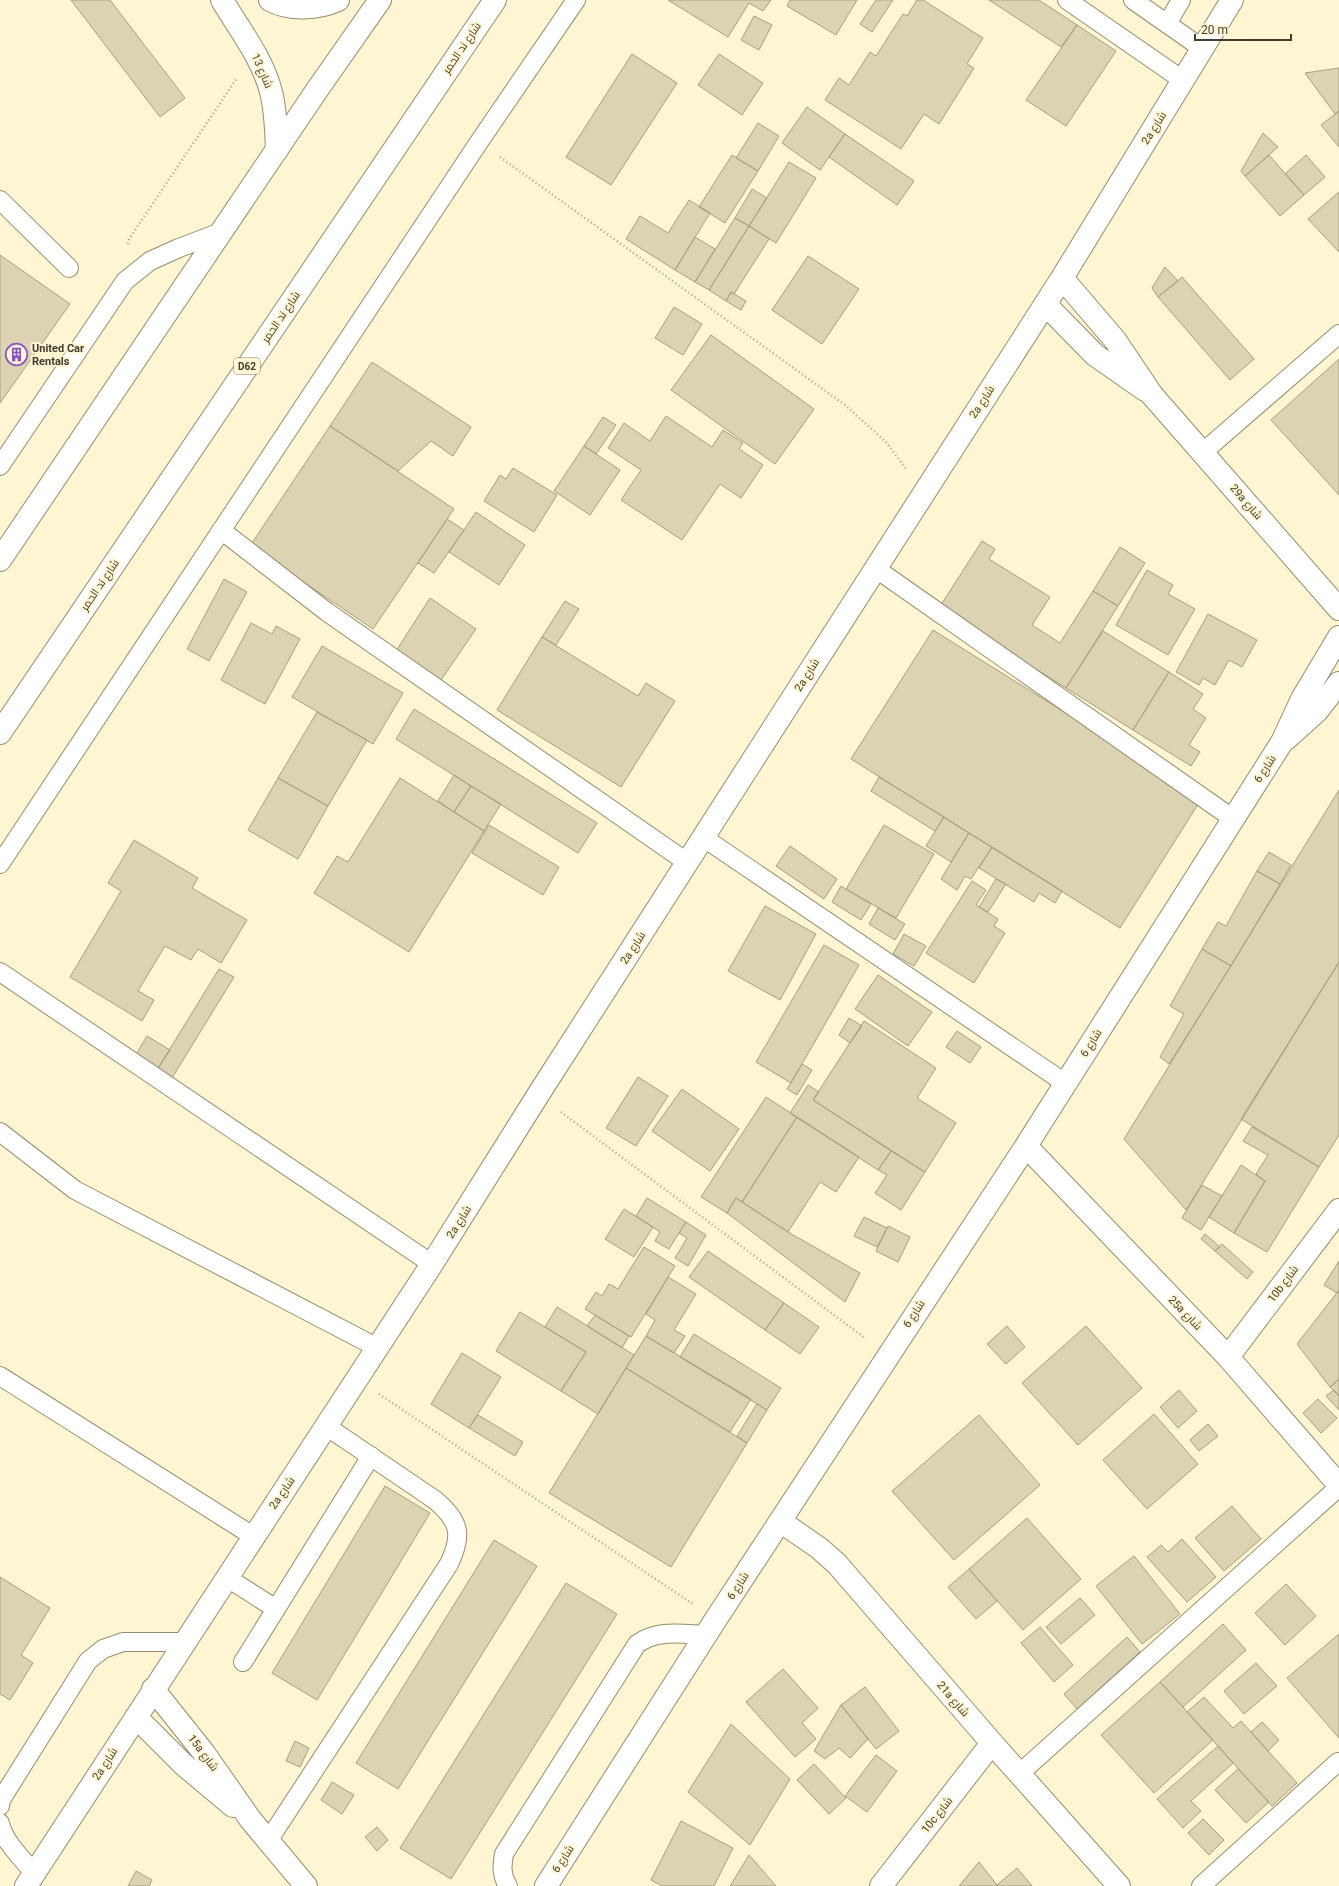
<svg xmlns="http://www.w3.org/2000/svg" width="1339" height="1886" viewBox="0 0 1339 1886" font-family="Roboto,Cairo,sans-serif">
	<style>
		.building { fill: #dcd3b2; stroke: #a79f7f }
		.lines { fill: none; stroke-linecap: round; stroke-linejoin: round }
		.service-casing { stroke: #958d6d; stroke-width: 20 }
		.minor-casing { stroke: #958d6d; stroke-width: 24 }
		.tertiary-casing { stroke: #958d6d; stroke-width: 24 }
		.primary-casing { stroke: #958d6d; stroke-width: 24 }
		.path { stroke: #a9a289; stroke-width: 2.5; stroke-dasharray: 1 3; stroke-linecap: butt }
		.service { stroke: #fff; stroke-width: 18 }
		.minor { stroke: #fff; stroke-width: 22 }
		.tertiary { stroke: #fff; stroke-width: 22 }
		.primary { stroke: #fff; stroke-width: 22 }
		.labels { text-anchor: middle; dominant-baseline: central; stroke-width: 4; stroke-linejoin: round; paint-order: stroke }
		.shield { fill: #fef5d2; stroke: #7a7460; stroke-width: 1 }
		.shield-label { font-size: 10px; font-weight: bold; fill: #413d2f }
		.street-label { font-size: 11px; fill: #413d2f; stroke: #fef5d2 }
		.poi-label { font-size: 11px; font-weight: bold; fill: #413d2f; stroke: #fef5d2; text-anchor: start }
	</style>
	<rect width="100%" height="100%" fill="#fef5d2"/>
	<!-- building -->
	<path class="building" d="M71,0H110L185,98L160,117Z
		M668,0H771L763,11L749,3L728,37Z
		M790,0H857L836,35L787,6Z
		M876,0H893L872,32L860,24Z
		M917,0H923L983,38L967,64L974,68L939,124L924,114L901,149L825,100L839,78L849,85L870,52L876,56L903,14L907,16Z
		M989,0H1039L1077,25L1061,47Z
		M754,16L772,25L759,50L741,40Z
		M1077,25L1116,51L1066,126L1026,100Z
		M632,54L677,83L611,185L566,157Z
		M719,54L763,83L742,115L698,85Z
		M1339,68V111L1335,114L1305,73Z
		M807,107L845,134L820,170L782,143Z
		M1339,111V147L1321,125Z
		M758,123L779,136L758,171L736,158Z
		M1263,133L1278,147L1245,176L1241,171Z
		M845,134L914,181L897,205L829,157Z
		M732,155L758,171L725,223L699,207Z
		M1269,155L1304,195L1280,216L1245,176Z
		M1306,155L1325,177L1304,195L1285,174Z
		M789,162L816,178L776,243L749,226Z
		M752,189L767,198L749,226L735,218Z
		M1339,192V252L1308,219Z
		M689,200L710,213L675,270L626,239L640,216L668,233Z
		M735,218L749,226L709,290L695,282Z
		M749,226L769,239L734,294L731,292L726,301L709,290Z
		M695,237L715,249L695,282L675,270Z
		M0,255L70,304L0,403Z
		M808,256L859,289L822,344L772,310Z
		M1165,267L1178,281L1158,297L1152,288Z
		M1182,277L1254,359L1230,380L1158,297Z
		M731,292L746,301L741,310L726,301Z
		M674,307L702,324L683,355L655,338Z
		M711,335L814,409L775,464L671,390Z
		M1339,359V495L1271,420Z
		M372,362L471,427L453,456L431,441L398,471L330,426Z
		M666,416L712,447L723,430L743,443L739,449L763,465L741,498L720,484L682,540L621,500L641,470L608,448L624,423L650,441Z
		M603,417L616,425L596,454L584,446Z
		M330,426L454,509L373,629L250,546Z
		M584,446L620,470L590,515L554,491Z
		M513,468L557,495L534,532L484,501L500,475L506,479Z
		M476,512L525,545L499,585L449,552Z
		M447,519L464,530L434,573L418,563Z
		M982,541L995,549L989,559L1050,597L1032,625L1060,643L1093,591L1118,606L1066,688L939,608Z
		M1120,547L1145,563L1118,606L1093,591Z
		M1147,570L1173,585L1168,594L1195,609L1168,655L1116,625Z
		M224,579L247,592L209,661L187,649Z
		M430,598L476,629L441,680L396,651Z
		M565,601L579,609L556,645L542,637Z
		M1208,614L1257,640L1242,667L1229,660L1215,685L1203,678L1199,685L1176,672Z
		M251,623L272,634L276,626L300,639L265,704L221,680Z
		M933,630L1202,798L1120,928L851,759Z
		M1103,631L1169,672L1133,730L1066,688Z
		M542,637L638,696L646,683L675,701L621,787L497,710Z
		M322,646L403,693L373,744L292,697Z
		M1169,672L1203,694L1193,709L1206,718L1189,745L1200,752L1191,766L1133,730Z
		M414,709L597,823L578,853L396,739Z
		M317,712L367,740L328,806L278,778Z
		M454,775L471,786L454,812L438,801Z
		M879,777L944,817L935,831L871,791Z
		M278,778L328,806L298,859L248,830Z
		M400,778L484,831L409,952L314,893L337,856L348,862Z
		M471,786L501,804L484,831L454,812Z
		M1339,790V962L1186,1210L1124,1139Z
		M944,817L969,833L951,862L926,846Z
		M489,825L559,867L543,895L472,853Z
		M884,825L934,854L896,918L846,889Z
		M969,833L992,847L971,879L965,876L957,890L941,879Z
		M134,840L198,878L192,888L247,920L221,963L198,949L191,960L165,946L138,991L154,1000L142,1021L70,977L121,891L108,883Z
		M790,846L837,879L824,899L776,866Z
		M992,847L1062,891L1055,903L1039,893L1034,902L979,868Z
		M1269,852L1291,865L1280,884L1257,871Z
		M1257,871L1280,884L1231,966L1202,949L1218,922L1226,926Z
		M996,879L1006,884L988,912L979,907Z
		M972,881L986,890L976,905L998,919L994,926L1005,933L974,983L926,953Z
		M841,886L871,904L861,920L832,902Z
		M765,906L816,934L780,1000L728,971Z
		M878,908L905,924L895,940L869,924Z
		M904,934L926,946L914,966L893,954Z
		M824,945L859,965L791,1083L756,1062Z
		M1202,949L1231,966L1169,1064L1160,1057L1184,1014L1170,1006Z
		M1339,962V1135L1319,1167L1241,1119Z
		M219,969L234,977L172,1078L157,1070Z
		M878,975L932,1012L908,1046L855,1009Z
		M849,1018L862,1026L850,1043L839,1035Z
		M864,1021L936,1068L917,1098L956,1123L925,1172L813,1100Z
		M957,1031L981,1047L970,1063L946,1047Z
		M147,1036L170,1050L157,1070L135,1056Z
		M802,1064L812,1070L797,1095L787,1089Z
		M638,1077L668,1096L636,1146L606,1128Z
		M808,1085L819,1092L813,1100L891,1151L878,1170L790,1113Z
		M682,1089L739,1129L710,1171L652,1131Z
		M766,1097L797,1117L742,1202L736,1198L727,1213L701,1197Z
		M797,1117L859,1157L836,1192L820,1182L788,1232L742,1202Z
		M1252,1127L1319,1167L1267,1252L1234,1233L1265,1181L1256,1174L1268,1155L1243,1141Z
		M891,1151L925,1172L901,1210L875,1193L887,1175L878,1170Z
		M1241,1165L1265,1181L1234,1233L1209,1217Z
		M1202,1185L1222,1196L1201,1230L1182,1218Z
		M647,1198L686,1222L669,1249L655,1241L660,1232L636,1216Z
		M736,1198L788,1232L860,1273L845,1302L727,1213Z
		M624,1209L653,1227L634,1257L605,1239Z
		M864,1217L887,1228L877,1247L854,1236Z
		M686,1222L706,1235L688,1266L675,1258L687,1238L679,1233Z
		M888,1226L910,1237L898,1262L876,1251Z
		M1205,1234L1220,1247L1215,1251L1201,1239Z
		M1222,1244L1253,1272L1247,1279L1215,1251Z
		M644,1247L675,1266L631,1337L585,1309L596,1292L602,1296L609,1284L618,1289Z
		M708,1251L784,1303L765,1330L689,1277Z
		M1339,1261V1290L1337,1293L1324,1285Z
		M668,1277L696,1294L674,1330L685,1336L674,1353L646,1336L655,1320L646,1314Z
		M1339,1290V1379L1330,1387L1297,1344Z
		M784,1303L819,1327L800,1354L765,1330Z
		M557,1307L634,1355L598,1414L561,1391L586,1352L545,1327Z
		M520,1312L586,1352L561,1391L496,1351Z
		M595,1315L629,1336L622,1348L587,1326Z
		M1007,1326L1025,1347L1006,1364L987,1344Z
		M1086,1326L1142,1388L1078,1445L1022,1383Z
		M694,1334L781,1388L767,1410L680,1357Z
		M646,1336L751,1399L730,1432L626,1368Z
		M462,1353L501,1377L469,1428L431,1404Z
		M626,1368L747,1443L671,1567L549,1493Z
		M1339,1379V1396L1330,1387Z
		M1179,1390L1197,1411L1178,1428L1160,1407Z
		M1334,1390L1339,1396V1410L1326,1396Z
		M1318,1399L1337,1418L1321,1433L1303,1413Z
		M757,1404L767,1410L747,1443L737,1436Z
		M1154,1414L1198,1464L1147,1509L1103,1460Z
		M478,1415L523,1442L515,1456L469,1428Z
		M979,1415L1040,1485L954,1560L892,1491Z
		M1208,1424L1218,1436L1199,1451L1190,1440Z
		M385,1486L430,1513L317,1700L272,1673Z
		M1232,1506L1261,1539L1224,1571L1195,1538Z
		M1027,1518L1081,1579L1023,1630L969,1569Z
		M1182,1539L1216,1577L1187,1602L1147,1557L1161,1545L1168,1552Z
		M494,1540L537,1566L398,1789L356,1763Z
		M1134,1556L1180,1614L1142,1644L1096,1586Z
		M969,1569L997,1601L976,1619L948,1587Z
		M0,1577L50,1608L21,1655L33,1663L10,1700L0,1694Z
		M566,1583L617,1614L451,1879L400,1848Z
		M1286,1584L1316,1616L1285,1645L1255,1613Z
		M1080,1598L1095,1615L1061,1644L1046,1627Z
		M1223,1624L1246,1650L1183,1707L1160,1682Z
		M1040,1627L1073,1665L1054,1682L1021,1643Z
		M1339,1634V1738L1287,1678Z
		M1127,1637L1140,1652L1077,1709L1064,1694Z
		M1256,1663L1277,1686L1244,1714L1224,1691Z
		M783,1669L818,1708L802,1723L816,1739L795,1757L746,1702Z
		M1160,1682L1213,1740L1154,1793L1101,1735Z
		M865,1687L899,1731L876,1749L841,1705Z
		M1204,1697L1233,1728L1241,1721L1297,1783L1272,1806L1187,1712Z
		M841,1705L868,1739L850,1758L839,1748L825,1759L814,1751Z
		M1262,1722L1279,1740L1268,1751L1251,1732Z
		M731,1724L790,1779L750,1845L688,1792Z
		M295,1741L309,1748L300,1767L286,1761Z
		M1218,1746L1233,1763L1191,1801L1201,1811L1183,1828L1157,1799Z
		M876,1755L897,1771L867,1812L845,1796Z
		M814,1764L846,1798L829,1814L797,1780Z
		M1238,1769L1269,1802L1246,1823L1215,1790Z
		M332,1782L354,1795L342,1814L321,1800Z
		M1203,1819L1224,1840L1209,1855L1188,1833Z
		M681,1821L733,1848L714,1886H662L651,1880Z
		M377,1827L388,1840L377,1851L365,1837Z
		M749,1855L776,1886H730Z
		M979,1862L997,1885L998,1886H959Z
		M1017,1868L1032,1886H998L997,1885Z
		M136,1871L152,1880L149,1886H128Z"/>
	<g class="lines">
		<defs>
			<path id="service" d="M1067,0L1184,81
				M1133,0L1203,49
				M1167,24L1181,0
				M0,200L69,268
				M1202,453L1339,334
				M0,466L125,281L150,261L179,248L221,232
				M221,530L327,612L688,863
				M875,568L1232,818
				M704,838L1065,1083
				M0,864L479,142L576,0
				M0,972L432,1264
				M0,1132L75,1190L378,1348
				M0,1376L253,1536
				M226,1577L276,1609
				M243,1662L371,1456
				M1019,1774L1339,1487
				M0,1806L1,1800L9,1787L88,1661L103,1649L123,1642H184
				M0,1823C4,1842 22,1858 34,1873
				M268,1841L449,1564C463,1535 460,1521 435,1500L326,1426
				M508,1886C501,1875 502,1866 504,1854L637,1644C658,1629 681,1634 706,1635
				M1201,1886L1338,1762"/>
			<path id="minor" d="M1062,278L1115,340L1152,395L1339,609
				M1045,304L1095,355L1145,390
				M1286,739L1317,711L1339,683
				M1026,1146L1228,1357L1339,1485
				M1228,1357L1339,1210
				M780,1521L819,1548L837,1564L992,1743L1119,1886
				M153,1689L204,1753L250,1819L306,1886
				M136,1717L184,1765L233,1806
				M26,1886L432,1264L538,1095L1062,278L1232,0
				M546,1886L716,1619L1026,1146L1282,742L1302,699L1339,637
				M881,1886L992,1743"/>
			<path id="tertiary" d="M222,0C239,29 263,59 271,92C276,111 276,130 277,150
				M270,0C290,11 318,9 338,0"/>
			<path id="primary" d="M0,560L317,90L380,0
				M0,733L495,0"/>
		</defs>
		<!-- service casing -->
		<use href="#service" class="service-casing"/>
		<!-- minor casing -->
		<use href="#minor" class="minor-casing"/>
		<!-- tertiary casing -->
		<use href="#tertiary" class="tertiary-casing"/>
		<!-- primary casing -->
		<use href="#primary" class="primary-casing"/>
		<!-- path -->
		<path class="path" d="M500,157L845,405L886,442L907,470
			M128,244L129,239L237,78
			M561,1112L866,1339
			M379,1394L693,1604"/>
		<!-- service -->
		<use href="#service" class="service"/>
		<!-- minor -->
		<use href="#minor" class="minor"/>
		<!-- tertiary -->
		<use href="#tertiary" class="tertiary"/>
		<!-- primary -->
		<use href="#primary" class="primary"/>
	</g>
	<!-- icons -->
	<defs>
		<symbol id="building-ring" viewBox="-11 -11 22 22"><circle r="9.5" fill="#fef5d2" stroke="#8752ca" stroke-width="1.5"/><path d="M-4-6H4V6H1V3H-1V6H-4ZM-2.5-4.3h1.7v1.8h-1.7ZM.8-4.3h1.7v1.8H.8ZM-2.5-1h1.7V.8h-1.7ZM.8-1h1.7V.8H.8Z" fill="#8752ca"/></symbol>
	</defs>
	<g fill-rule="evenodd">
		<use href="#building-ring" x="4" y="342" width="25" height="25"/>
	</g>
	<g class="labels">
		<!-- shield labels -->
		<rect class="shield" x="234" y="358" width="26" height="16" rx="3"/>
		<g class="shield-label">
			<text x="247" y="366">D62</text>
		</g>
		<!-- street labels -->
		<g class="street-label">
			<text transform="translate(462 48) rotate(-56)">شارع ند الحمر</text>
			<text transform="translate(262 71) rotate(66)">شارع 13</text>
			<text transform="translate(1154 128) rotate(-58)">2a شارع</text>
			<text transform="translate(281 317) rotate(-56)">شارع ند الحمر</text>
			<text transform="translate(982 402) rotate(-57)">2a شارع</text>
			<text transform="translate(1246 502) rotate(49)">29a شارع</text>
			<text transform="translate(100 585) rotate(-56)">شارع ند الحمر</text>
			<text transform="translate(807 675) rotate(-58)">2a شارع</text>
			<text transform="translate(1265 769) rotate(-57)">شارع 6</text>
			<text transform="translate(633 948) rotate(-57)">2a شارع</text>
			<text transform="translate(1091 1043) rotate(-58)">شارع 6</text>
			<text transform="translate(459 1222) rotate(-58)">2a شارع</text>
			<text transform="translate(1283 1284) rotate(-53)">10b شارع</text>
			<text transform="translate(1185 1313) rotate(46)">25a شارع</text>
			<text transform="translate(914 1314) rotate(-57)">شارع 6</text>
			<text transform="translate(282 1493) rotate(-56)">2a شارع</text>
			<text transform="translate(738 1586) rotate(-57)">شارع 6</text>
			<text transform="translate(953 1699) rotate(49)">21a شارع</text>
			<text transform="translate(203 1753) rotate(53)">15a شارع</text>
			<text transform="translate(105 1764) rotate(-57)">2a شارع</text>
			<text transform="translate(937 1815) rotate(-52)">10c شارع</text>
			<text transform="translate(563 1859) rotate(-57)">شارع 6</text>
		</g>
		<!-- poi labels -->
		<g class="poi-label">
			<text x="32" y="348">United Car<tspan x="32" dy="13">Rentals</tspan></text>
		</g>
	</g>
	<!-- scale -->
	<path d="M1195 34v6h96v-6" fill="none" stroke="#413d2f" stroke-width="2"/>
	<text x="1201" y="34" font-size="12" fill="#413d2f" stroke="#fef5d2" stroke-width="3" paint-order="stroke">20 m</text>
</svg>
